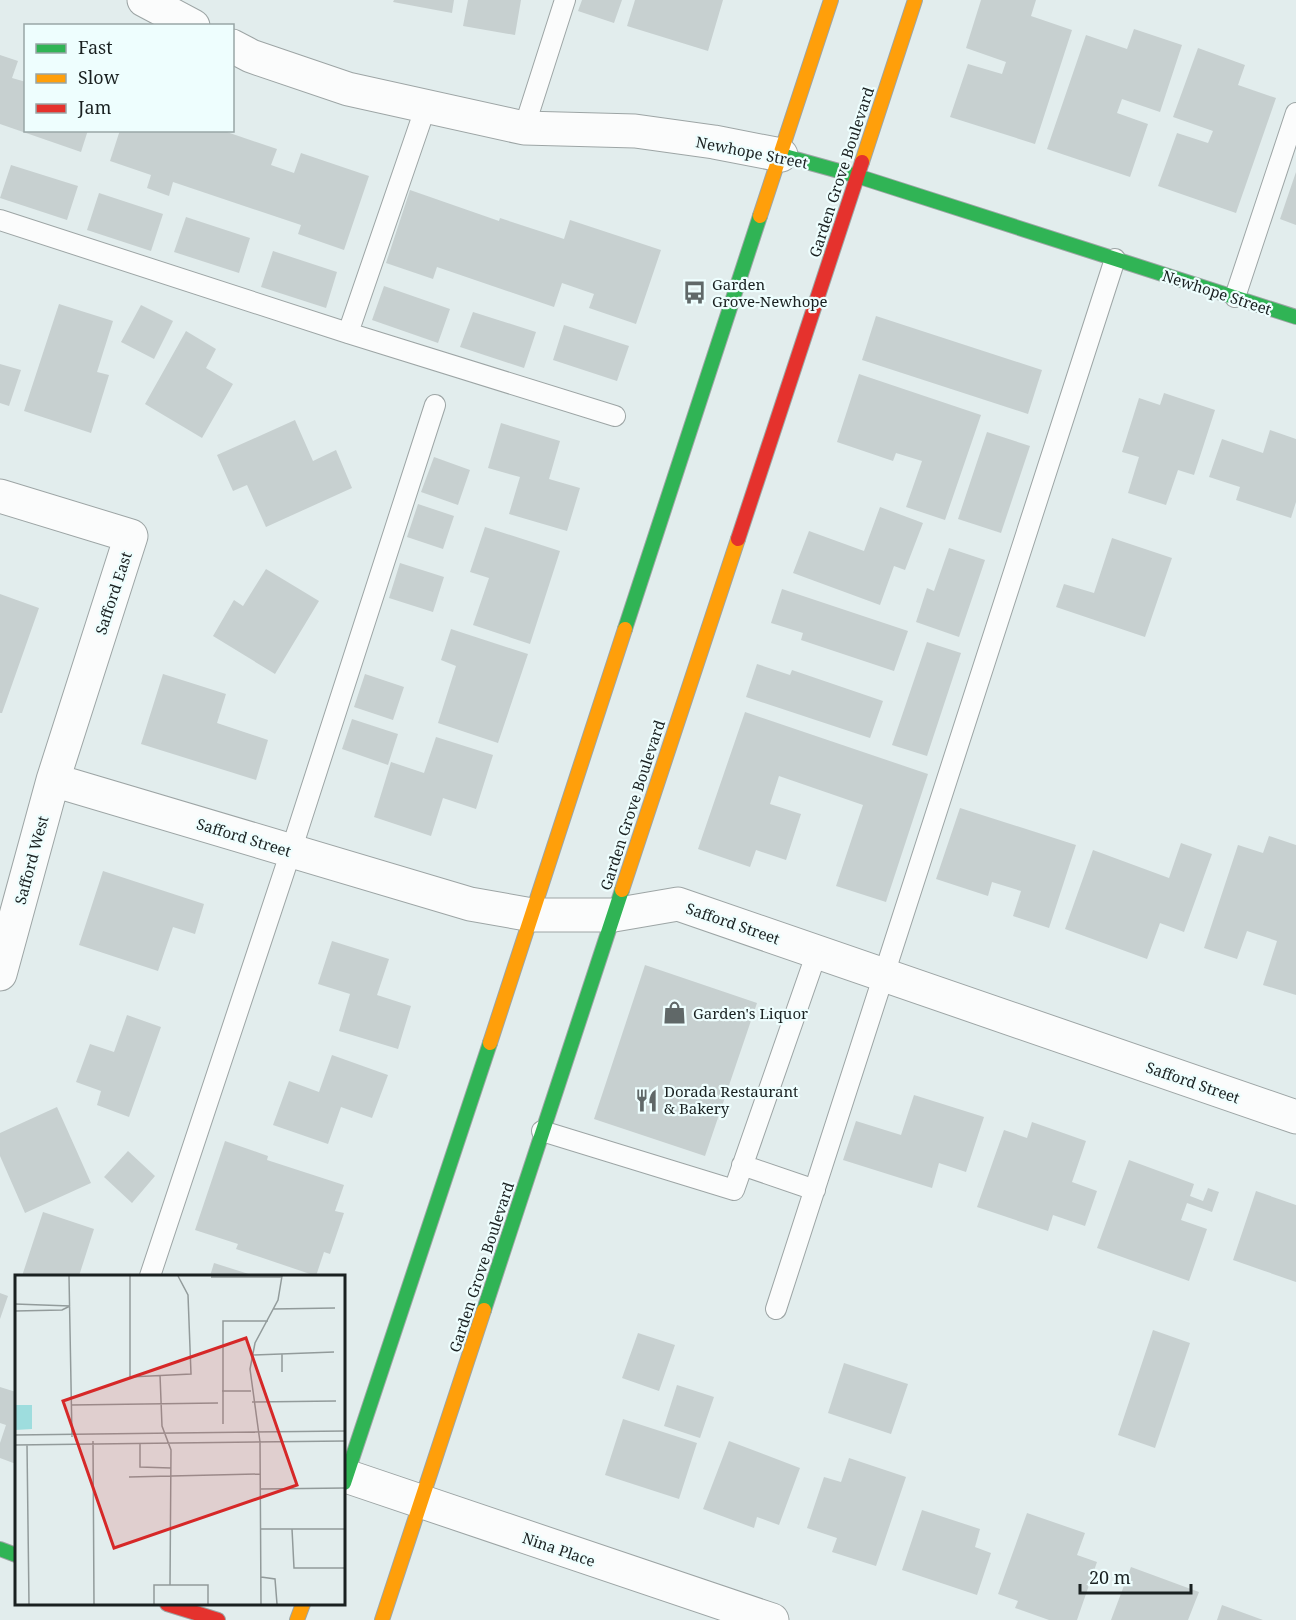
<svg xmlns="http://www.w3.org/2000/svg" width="1296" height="1620" viewBox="0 0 1296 1620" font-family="'Noto Serif',serif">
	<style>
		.building { fill: #c7d0d0 }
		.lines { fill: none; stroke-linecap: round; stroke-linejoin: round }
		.lane-casing { stroke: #9da5a5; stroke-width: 22 }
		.street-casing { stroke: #9da5a5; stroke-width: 35 }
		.fast-casing { stroke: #9da5a5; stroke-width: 16 }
		.slow-casing { stroke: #9da5a5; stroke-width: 16 }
		.jam-casing { stroke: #9da5a5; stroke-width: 16 }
		.lane { stroke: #fbfcfc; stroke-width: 20 }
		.street { stroke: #fbfcfc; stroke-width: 33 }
		.fast { stroke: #30b455; stroke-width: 14 }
		.slow { stroke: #ff9f0a; stroke-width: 14 }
		.jam { stroke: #e5322d; stroke-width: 14 }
		.labels { text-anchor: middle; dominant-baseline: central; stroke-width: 4.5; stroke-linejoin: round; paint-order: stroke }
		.street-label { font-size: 15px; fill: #1a2121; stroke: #eefefe }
		.poi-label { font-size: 15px; fill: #1a2121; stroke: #eefefe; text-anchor: start }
		.inset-road { fill: none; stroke: #929b9b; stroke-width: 1.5 }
		.view { fill: #d62828; fill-opacity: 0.15; stroke: #d62828; stroke-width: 3 }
		.inset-edge { fill: none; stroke: #1a2121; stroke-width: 3 }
	</style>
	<rect width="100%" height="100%" fill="#e2eded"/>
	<!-- building -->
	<path class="building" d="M394,0H454L452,13L393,2Z
		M468,0H521L515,35L463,26Z
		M582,0H622L614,23L578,11Z
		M635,0H723L708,51L627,26Z
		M981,0H1036L1031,16L1072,30L1035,144L950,117L968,64L1002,74L1006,62L966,48Z
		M1134,29L1182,45L1160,112L1122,99L1117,113L1148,124L1130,177L1047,149L1086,35L1127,49Z
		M1198,48L1245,65L1238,85L1276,98L1236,213L1158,186L1177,133L1208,143L1213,131L1173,117Z
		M0,55L18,61L12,78L26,82V130H88L81,152L0,124Z
		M120,130H221L277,149L271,165L294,173L301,153L369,176L344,250L298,234L301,225L173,182L169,196L147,188L151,175L110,161Z
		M11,165L78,186L67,220L0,198Z
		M1296,172V225L1280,219Z
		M410,190L499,221L500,218L564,239L570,220L661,250L636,324L589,308L594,294L562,283L554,307L437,267L433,279L386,263Z
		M99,193L163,214L151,251L87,230Z
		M186,217L250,238L239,273L174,252Z
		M273,251L337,272L326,308L261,287Z
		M384,286L450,309L438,343L372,320Z
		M59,304L113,321L97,372L109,375L91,433L24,411Z
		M141,305L173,321L154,359L121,342Z
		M473,312L536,332L524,368L460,347Z
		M876,316L1042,370L1028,414L862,360Z
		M564,325L629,346L617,381L553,360Z
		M186,331L216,349L206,368L233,384L202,438L145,404Z
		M0,364L21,370L9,406L0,403Z
		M859,374L981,415L945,520L906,507L922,461L896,453L893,461L837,442Z
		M1164,393L1215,410L1194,475L1178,470L1166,505L1128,493L1139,457L1122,452L1139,398L1160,405Z
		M295,420L313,461L336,450L352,488L266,527L247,485L233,491L217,455Z
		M501,423L560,441L549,479L580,488L567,531L509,514L520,477L488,468Z
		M1270,430L1296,439V502L1291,518L1236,500L1240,487L1209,477L1222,439L1263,453Z
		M987,432L1030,446L1001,533L958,519Z
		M434,457L470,470L458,505L421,492Z
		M418,504L454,516L443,549L407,537Z
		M880,507L923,523L905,570L894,566L880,605L793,573L809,531L864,551Z
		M485,527L560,551L530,644L473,625L489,578L470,572Z
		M1112,538L1172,558L1145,637L1056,607L1064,584L1094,593Z
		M949,548L985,560L959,637L916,622L927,588L934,591Z
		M400,563L444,577L433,612L389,598Z
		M266,569L319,601L275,674L213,636L234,600L243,606Z
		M782,589L908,631L894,671L801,640L803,633L771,623Z
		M0,594L39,608L2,713H0Z
		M451,629L528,654L498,743L438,723L456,666L441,660Z
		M927,642L961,653L927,756L892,745Z
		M757,664L790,675L792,670L883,701L870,738L746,697Z
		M163,674L226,694L217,723L268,740L256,780L141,744Z
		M365,674L404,687L393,720L354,707Z
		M745,712L928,774L886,902L836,886L863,805L779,776L770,804L801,814L786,860L756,850L750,867L698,849Z
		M352,719L398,734L388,765L342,749Z
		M436,737L493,755L476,809L443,798L431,836L374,817L391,762L424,773Z
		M960,808L1076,845L1049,928L1013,916L1021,891L992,882L988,896L936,879Z
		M1269,836L1296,845V995L1263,985L1277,941L1247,931L1237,959L1204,948L1238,845L1263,853Z
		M1181,843L1212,854L1184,932L1160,923L1147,959L1065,929L1093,850L1169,878Z
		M103,871L204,904L195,934L173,927L158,971L79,945Z
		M332,941L389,959L377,995L411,1006L398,1049L339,1031L350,994L318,984Z
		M645,965L757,1003L705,1156L594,1119Z
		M127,1015L161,1027L129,1117L97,1105L101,1091L76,1082L90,1044L114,1052Z
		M332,1055L388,1075L372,1118L341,1107L328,1144L273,1125L289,1081L319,1092Z
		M914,1095L984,1117L966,1172L939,1163L932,1188L843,1160L856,1121L901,1135Z
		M57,1107L91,1183L25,1213L0,1156V1133Z
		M1032,1122L1086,1141L1072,1182L1097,1191L1085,1226L1053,1215L1048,1231L977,1207L1004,1130L1027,1138Z
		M225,1141L268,1156L267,1160L344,1185L335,1211L344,1213L330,1254L324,1252L316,1276L236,1249L238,1244L195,1230Z
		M128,1151L155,1176L132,1203L104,1177Z
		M1129,1160L1194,1184L1190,1196L1203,1201L1208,1188L1219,1192L1212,1212L1187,1203L1181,1220L1207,1229L1189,1281L1097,1248Z
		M1256,1191L1296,1205V1282L1233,1260Z
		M43,1212L94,1229L79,1276H22Z
		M214,1263L255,1276H210Z
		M0,1293L8,1296L0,1319Z
		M1153,1330L1190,1343L1155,1448L1118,1435Z
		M638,1333L675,1345L659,1391L622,1378Z
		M844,1363L908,1384L891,1434L828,1413Z
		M677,1385L714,1397L700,1438L664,1426Z
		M0,1387L16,1392V1464L0,1458V1443L6,1425L0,1423Z
		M623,1419L697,1443L679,1499L605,1475Z
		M729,1441L800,1468L779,1525L757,1517L754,1528L703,1509Z
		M849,1458L906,1477L876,1566L832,1552L837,1538L807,1528L824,1477L841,1482Z
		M922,1510L980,1529L975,1547L991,1553L977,1595L902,1570Z
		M1027,1513L1085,1533L1077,1555L1097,1562L1077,1620H1049L1015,1608L1018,1601L998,1594Z
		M1131,1567L1199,1592L1188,1620H1111Z
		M1222,1605L1263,1620H1217Z"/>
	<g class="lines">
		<defs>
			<path id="lane" d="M524,128L565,0
				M0,220L348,333L615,416
				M1235,297L1296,113
				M348,333L426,106
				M542,1131L734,1190L817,952
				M742,1165L815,1190
				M150,1276L291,851L435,405
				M776,1309L1115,259"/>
			<path id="street" d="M144,0L193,26
				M232,46L251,56L348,89L524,128L635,131L714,142L781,155
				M0,496L131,536L53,780L0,974
				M53,780L470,904L532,915H614L678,904L1296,1117
				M346,1476L772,1620"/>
			<path id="fast" d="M781,155L857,176L1296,317
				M625,629L760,216
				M484,1310L622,890
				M344,1483L490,1043
				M0,1549L16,1555"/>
			<path id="slow" d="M862,162L915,0
				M760,216L831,0
				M622,890L738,539
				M490,1043L625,629
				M297,1620L303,1604
				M382,1620L484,1310"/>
			<path id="jam" d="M738,539L862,162
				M167,1604L218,1620"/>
		</defs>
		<!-- lane casing -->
		<use href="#lane" class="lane-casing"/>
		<!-- street casing -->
		<use href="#street" class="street-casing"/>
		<!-- fast casing -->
		<use href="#fast" class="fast-casing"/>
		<!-- slow casing -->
		<use href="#slow" class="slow-casing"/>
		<!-- jam casing -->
		<use href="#jam" class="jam-casing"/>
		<!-- lane -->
		<use href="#lane" class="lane"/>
		<!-- street -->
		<use href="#street" class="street"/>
		<!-- fast -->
		<use href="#fast" class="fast"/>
		<!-- slow -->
		<use href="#slow" class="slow"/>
		<!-- jam -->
		<use href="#jam" class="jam"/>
	</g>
	<!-- icons -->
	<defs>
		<symbol id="bus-bare" viewBox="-9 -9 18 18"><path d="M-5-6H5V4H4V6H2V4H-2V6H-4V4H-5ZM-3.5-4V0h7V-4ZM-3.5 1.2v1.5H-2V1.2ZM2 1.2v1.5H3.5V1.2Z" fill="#606868" stroke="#eefefe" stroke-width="2.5" paint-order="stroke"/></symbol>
		<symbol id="shop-bare" viewBox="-9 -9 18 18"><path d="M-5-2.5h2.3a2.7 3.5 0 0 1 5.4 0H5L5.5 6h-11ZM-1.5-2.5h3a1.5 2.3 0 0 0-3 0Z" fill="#606868" stroke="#eefefe" stroke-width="2.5" paint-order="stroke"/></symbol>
		<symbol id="restaurant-bare" viewBox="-9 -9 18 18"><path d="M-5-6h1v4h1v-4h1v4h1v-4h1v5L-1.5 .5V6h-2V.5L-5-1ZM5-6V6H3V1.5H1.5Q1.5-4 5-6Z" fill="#606868" stroke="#eefefe" stroke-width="2.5" paint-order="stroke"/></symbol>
	</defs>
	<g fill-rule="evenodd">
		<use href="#bus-bare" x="678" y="276" width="33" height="33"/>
		<use href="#shop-bare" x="658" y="996" width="33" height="33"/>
		<use href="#restaurant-bare" x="630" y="1084" width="33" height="33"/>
	</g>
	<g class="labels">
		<!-- street labels -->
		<g class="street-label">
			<text transform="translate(752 152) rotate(11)">Newhope Street</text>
			<text transform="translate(841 172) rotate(-72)">Garden Grove Boulevard</text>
			<text transform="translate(1217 292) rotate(18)">Newhope Street</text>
			<text transform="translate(113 593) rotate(-72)">Safford East</text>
			<text transform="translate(632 805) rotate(-72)">Garden Grove Boulevard</text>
			<text transform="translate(244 837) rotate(17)">Safford Street</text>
			<text transform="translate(31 860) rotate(-75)">Safford West</text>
			<text transform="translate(733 923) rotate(19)">Safford Street</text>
			<text transform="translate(1193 1082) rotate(19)">Safford Street</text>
			<text transform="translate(481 1267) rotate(-72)">Garden Grove Boulevard</text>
			<text transform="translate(559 1549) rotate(19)">Nina Place</text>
		</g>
		<!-- poi labels -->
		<g class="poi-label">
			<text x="712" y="284">Garden<tspan x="712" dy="17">Grove-Newhope</tspan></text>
			<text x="693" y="1013">Garden's Liquor</text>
			<text x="664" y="1091">Dorada Restaurant<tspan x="664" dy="17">&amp; Bakery</tspan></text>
		</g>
	</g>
	<!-- overview -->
	<g transform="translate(15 1275)">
		<rect width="330" height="330" fill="#e2eded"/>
		<path d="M0,130H17V154L0,155Z" fill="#9eddde"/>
		<path class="inset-road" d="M54,1L57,162M115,1V102L176,99L173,20L163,1M196,2H267M0,29L55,31M258,34L320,33M0,36L47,35L55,31M267,79V97M237,80L319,77M145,100L147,151L156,175L155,310M207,116H236M237,127L321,126M56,130L203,128M208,149V46H253M0,160L330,156M78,166L79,329M125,169V192L156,193M0,170L330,166M12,170L14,329M114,202L245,199M246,214L330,213M246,254H330M277,254L279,293H330M246,302L260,304L262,329M139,329V310H193V329M246,329L245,167L235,94L240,68L263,25L267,1"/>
		<path class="view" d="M231,63L282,210L99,273L48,126Z"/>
		<rect width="330" height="330" class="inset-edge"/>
	</g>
	<!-- legend -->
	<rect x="24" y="24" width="210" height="108" fill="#eefefe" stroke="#99a6a6" stroke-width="1.5"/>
	<rect x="36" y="44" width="30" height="9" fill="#30b455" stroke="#99a6a6" stroke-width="1.5"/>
	<text x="78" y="54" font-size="18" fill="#1a2121">Fast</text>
	<rect x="36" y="74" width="30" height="9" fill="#ff9f0a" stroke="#99a6a6" stroke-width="1.5"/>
	<text x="78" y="84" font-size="18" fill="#1a2121">Slow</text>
	<rect x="36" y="104" width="30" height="9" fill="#e5322d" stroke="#99a6a6" stroke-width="1.5"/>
	<text x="78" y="114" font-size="18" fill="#1a2121">Jam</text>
	<!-- scale -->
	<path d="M1080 1584v9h111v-9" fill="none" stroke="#1a2121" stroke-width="3"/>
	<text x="1089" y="1584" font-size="18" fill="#1a2121" stroke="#eefefe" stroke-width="4.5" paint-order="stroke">20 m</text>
</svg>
